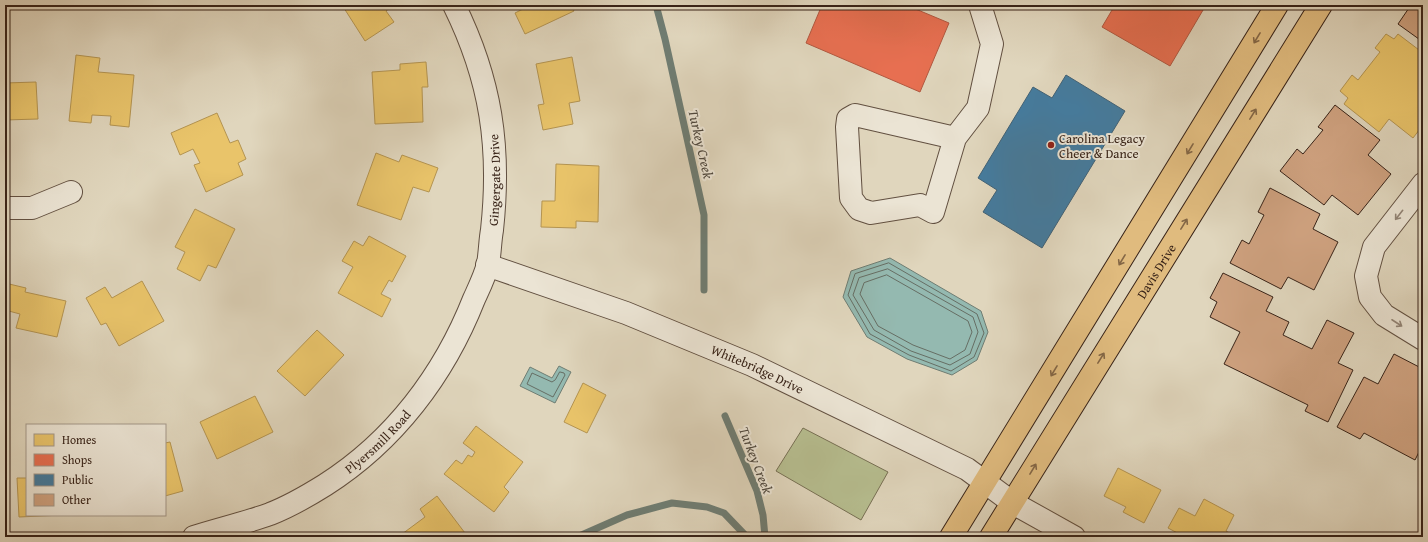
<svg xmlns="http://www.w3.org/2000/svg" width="1428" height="542" viewBox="0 0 1428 542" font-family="'Gentium Book Plus',serif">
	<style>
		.green { fill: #b6bd8f; stroke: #777054 }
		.water { fill: #94b9b0; stroke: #6f7d73 }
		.homes { fill: #e9c46a; stroke: #b49451 }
		.shops { fill: #e76f51; stroke: #b25840 }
		.public { fill: #457b9d; stroke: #416175 }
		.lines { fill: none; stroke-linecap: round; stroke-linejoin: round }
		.shore { stroke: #666e64; stroke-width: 1 }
		.stream { stroke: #6f7d73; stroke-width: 7 }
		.building { fill: #cfa280; stroke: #382318 }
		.minor-casing { stroke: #625041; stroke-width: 24 }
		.major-casing { stroke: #382318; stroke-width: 24 }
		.minor { stroke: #ebe4d4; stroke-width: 22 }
		.major { stroke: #e0bb7e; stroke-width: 22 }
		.oneway { stroke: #846746 }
		.oneway2 { stroke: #928476 }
		.poi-dot { fill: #8f2418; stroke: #ebe4d4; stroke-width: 1.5 }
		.labels { text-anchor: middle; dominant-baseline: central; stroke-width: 4; stroke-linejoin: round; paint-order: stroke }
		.poi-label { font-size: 13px; fill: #382318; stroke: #ebe4d4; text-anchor: start }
		.street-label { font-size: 13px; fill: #382318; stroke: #ebe4d4 }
		.water-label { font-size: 14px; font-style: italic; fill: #4f483e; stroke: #ebe4d4 }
	</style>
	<rect width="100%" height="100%" fill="#e0d6bd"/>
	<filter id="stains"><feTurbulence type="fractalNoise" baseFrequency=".005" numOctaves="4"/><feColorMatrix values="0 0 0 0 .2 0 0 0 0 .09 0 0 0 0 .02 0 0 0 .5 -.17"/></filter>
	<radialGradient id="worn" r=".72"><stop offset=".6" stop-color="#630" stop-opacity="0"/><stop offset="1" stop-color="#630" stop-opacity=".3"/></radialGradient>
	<!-- green -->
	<path class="green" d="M803,428L888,472L861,520L776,471Z"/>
	<!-- water -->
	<path class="water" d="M890,258L981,311L988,332L977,360L952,375L907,359L867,337L843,297L851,271Z
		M559,366L571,372L555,403L520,386L530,367L552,378Z"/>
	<!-- homes -->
	<path class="homes" d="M342,5H388L390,8L386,11L394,22L365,41Z
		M521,5H571L574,11L525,34L515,13L523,9Z
		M1386,34L1394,39L1398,34L1423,53V125L1413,138L1389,119L1379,132L1344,104L1348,98L1340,91L1352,75L1358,80L1380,52L1375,48Z
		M76,55L100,58L98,72L134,75L129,127L110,125L111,116L92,115L91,123L69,121Z
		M572,57L580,101L569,103L573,124L543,130L538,105L544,104L536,64Z
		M426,62L428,87H422L423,122L375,124L372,72L400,70V64Z
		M36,82L38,119L5,120V83Z
		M217,113L230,143L238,140L246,159L238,163L243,175L206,192L194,165L200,163L193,149L180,155L171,133Z
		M376,153L399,162L402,155L438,168L429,192L413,187L401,220L357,205Z
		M556,164L599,166L598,222L576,221V228L541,227L542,201H555Z
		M195,209L235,229L216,268L208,265L200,281L177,269L185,252L175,247Z
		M369,236L406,256L392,282L389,280L381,294L391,299L382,317L338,293L353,267L342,261L354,241L363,246Z
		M142,281L164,321L119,346L106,323L101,325L86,298L105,287L112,298Z
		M5,283L26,288L25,292L66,301L57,337L16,328L20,314L5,310Z
		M317,330L344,355L305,396L277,371Z
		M583,383L606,395L587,433L564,422Z
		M255,396L273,432L217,459L200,422Z
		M476,426L523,462L504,487L509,492L494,512L444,474L456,460L462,464L468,455L472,457L475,452L463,443Z
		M170,442L183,491L165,496V443Z
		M1118,468L1161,490L1144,523L1123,512L1126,507L1104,496Z
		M17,478H27V515H63L19,517Z
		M437,496L468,537H398L425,517L420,509Z
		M1204,499L1234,515L1226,531L1233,535L1232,537H1185L1168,528L1179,508L1195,516Z"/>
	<!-- shops -->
	<path class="shops" d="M822,5H906L949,23L920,92L806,43Z
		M1115,5H1206L1170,66L1102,27Z"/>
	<!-- public -->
	<path class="public" d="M1066,75L1125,111L1042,248L983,212L997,190L978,178L1033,87L1052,98Z"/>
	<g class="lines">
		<!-- shore -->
		<path class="shore" d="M889,263L977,314L984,333L974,357L951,371L909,355L870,334L848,295L855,274Z
			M888,269L973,317L978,332L970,354L950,365L911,351L874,330L853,295L859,278Z
			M887,275L968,321L972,332L965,350L950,359L913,345L878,326L860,294L864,283Z
			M560,372L564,373L565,375L553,397L527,384L532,373L552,382L555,380Z"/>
		<!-- stream -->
		<path class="stream" d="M656,5L665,39L704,215V290
			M725,416L757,491L763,515L765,537
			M577,537L627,515L672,503L707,507L724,513L747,537"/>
	</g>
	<!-- building -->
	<path class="building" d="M1411,5H1423V42L1398,24Z
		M1335,105L1380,140L1368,155L1391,174L1358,215L1332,195L1324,205L1280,171L1297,149L1303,154L1323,130L1318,127Z
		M1270,188L1320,214L1313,229L1338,242L1314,290L1288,277L1281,289L1230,263L1242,240L1249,244L1264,215L1258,212Z
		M1223,273L1273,297L1266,311L1289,322L1283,335L1312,349L1327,320L1354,333L1338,363L1353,370L1328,422L1305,411L1308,405L1224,364L1240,332L1210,317L1217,302L1210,298Z
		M1394,354L1423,369V444L1415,460L1364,433L1360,439L1337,427L1364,377L1378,384Z"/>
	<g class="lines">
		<defs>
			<g id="minor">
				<path d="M955,138L855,115L848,119L847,127L851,198L859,209L871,213L920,205L933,212L955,138L978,108L992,44L980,5"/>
				<path d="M1423,184L1374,247L1366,276L1370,297L1384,315L1423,339"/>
				<path d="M5,208H32L71,192"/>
				<path id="s1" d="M487,265L626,313L752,365L967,469L1013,503L1074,537"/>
				<path id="s2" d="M194,537C219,529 245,523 270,514C288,507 309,495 325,485C394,441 444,375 474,299C479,288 485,276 488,264C490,253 490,241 492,230C501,147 491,80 454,5"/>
			</g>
			<g id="major">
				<path d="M951,537L1277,5"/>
				<path id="s3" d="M991,537L1321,5"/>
			</g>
		</defs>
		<!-- minor casing -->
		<use href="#minor" class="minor-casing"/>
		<!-- major casing -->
		<use href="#major" class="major-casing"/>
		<!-- minor -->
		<use href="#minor" class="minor"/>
		<!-- major -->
		<use href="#major" class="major"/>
	</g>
	<!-- one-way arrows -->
	<defs><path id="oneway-shaft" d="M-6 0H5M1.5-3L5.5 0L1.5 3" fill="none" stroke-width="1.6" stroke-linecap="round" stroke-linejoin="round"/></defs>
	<g class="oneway">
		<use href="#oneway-shaft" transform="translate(1257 38) rotate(121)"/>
		<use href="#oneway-shaft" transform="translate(1253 114) rotate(-58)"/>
		<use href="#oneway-shaft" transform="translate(1190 149) rotate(121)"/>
		<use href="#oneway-shaft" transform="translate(1184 224) rotate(-58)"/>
		<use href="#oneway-shaft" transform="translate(1122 260) rotate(121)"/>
		<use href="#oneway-shaft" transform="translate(1101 358) rotate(-58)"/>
		<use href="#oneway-shaft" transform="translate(1054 371) rotate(121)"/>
		<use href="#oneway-shaft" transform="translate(1033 469) rotate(-59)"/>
	</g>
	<g class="oneway2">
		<use href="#oneway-shaft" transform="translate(1399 215) rotate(128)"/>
		<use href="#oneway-shaft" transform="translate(1397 323) rotate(33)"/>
	</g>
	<!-- markers -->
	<circle class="poi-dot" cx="1051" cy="145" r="4"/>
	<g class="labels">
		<!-- poi labels -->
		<g class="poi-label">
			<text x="1059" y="138">Carolina Legacy<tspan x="1059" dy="15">Cheer &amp; Dance</tspan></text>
		</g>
		<!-- street labels -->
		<g class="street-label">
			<text stroke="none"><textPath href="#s2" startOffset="506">Gingergate Drive</textPath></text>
			<text stroke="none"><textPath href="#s3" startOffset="313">Davis Drive</textPath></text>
			<text stroke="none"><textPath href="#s1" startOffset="290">Whitebridge Drive</textPath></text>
			<text stroke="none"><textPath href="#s2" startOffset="210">Plyersmill Road</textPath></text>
		</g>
		<!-- water labels -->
		<g class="water-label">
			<text transform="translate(701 144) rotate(77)">Turkey Creek</text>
			<text transform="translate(756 460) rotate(69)">Turkey Creek</text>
		</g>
	</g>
	<!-- margin -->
	<rect width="1428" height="542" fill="none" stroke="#e0d6bd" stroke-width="20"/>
	<rect x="6" y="6" width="1416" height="530" fill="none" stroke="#382318" stroke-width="2"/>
	<rect x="10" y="10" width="1408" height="522" fill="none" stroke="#382318"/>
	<!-- legend -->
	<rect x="26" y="424" width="140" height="92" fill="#ebe4d4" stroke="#a39789"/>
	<rect x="34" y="434" width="20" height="12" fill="#e9c46a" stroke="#a39789"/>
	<text x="62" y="444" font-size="12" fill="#382318">Homes</text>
	<rect x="34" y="454" width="20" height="12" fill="#e76f51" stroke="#a39789"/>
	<text x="62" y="464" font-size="12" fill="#382318">Shops</text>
	<rect x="34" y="474" width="20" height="12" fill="#457b9d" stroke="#a39789"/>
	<text x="62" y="484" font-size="12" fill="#382318">Public</text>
	<rect x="34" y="494" width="20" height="12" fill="#cfa280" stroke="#a39789"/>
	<text x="62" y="504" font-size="12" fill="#382318">Other</text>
	<rect width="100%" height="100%" filter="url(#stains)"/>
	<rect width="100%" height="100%" fill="url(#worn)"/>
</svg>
